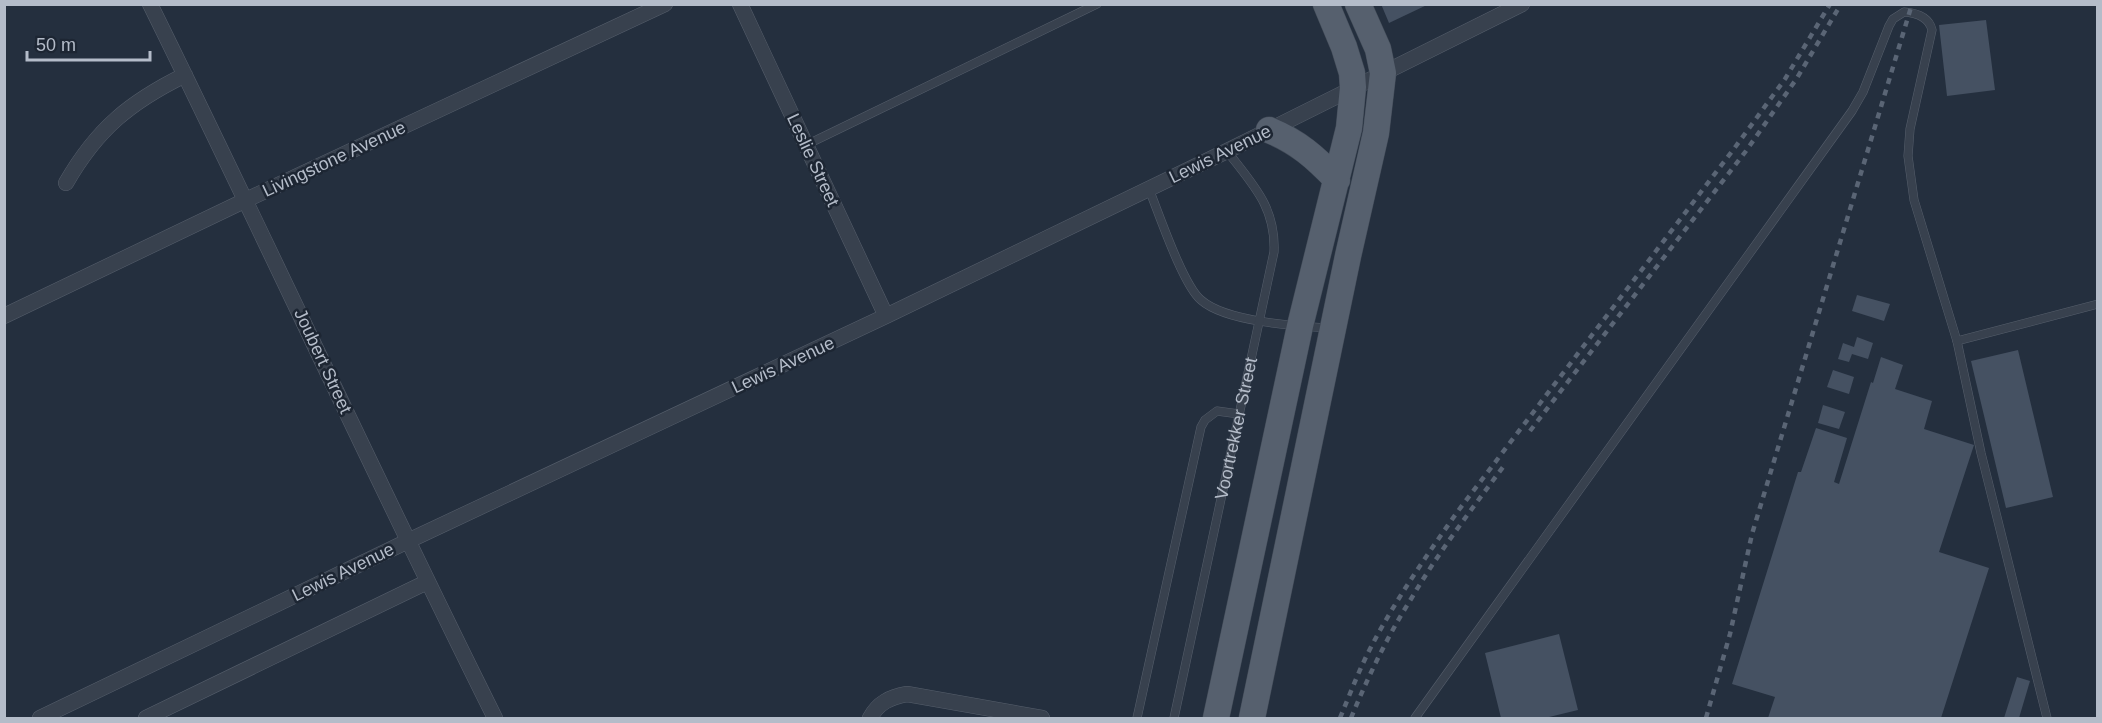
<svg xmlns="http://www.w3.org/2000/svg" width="2102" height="723" viewBox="0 0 2102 723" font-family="Helvetica,sans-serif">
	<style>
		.building { fill: #455162 }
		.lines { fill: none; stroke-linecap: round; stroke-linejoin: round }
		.lane-casing { stroke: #565f6c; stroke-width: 9 }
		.street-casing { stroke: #565f6c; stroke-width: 16 }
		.primary-casing { stroke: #414a57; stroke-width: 27 }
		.lane { stroke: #38414e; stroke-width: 8 }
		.street { stroke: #38414e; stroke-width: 15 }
		.primary { stroke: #56606e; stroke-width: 26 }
		.rail { stroke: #5a6575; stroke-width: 4.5; stroke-dasharray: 6 6; stroke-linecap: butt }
		.labels { text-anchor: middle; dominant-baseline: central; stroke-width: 5; stroke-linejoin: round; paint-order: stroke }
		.street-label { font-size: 18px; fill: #b4bcc9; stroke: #1d2633 }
	</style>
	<rect width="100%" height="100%" fill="#242f3e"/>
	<!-- building -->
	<path class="building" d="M1381,4H1429L1389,23Z
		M1986,20L1995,90L1947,96L1939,25Z
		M1857,295L1890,304L1884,321L1852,311Z
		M1857,337L1873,343L1868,359L1852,354L1849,362L1838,359L1843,343L1854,347Z
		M2018,350L2053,497L2006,508L1971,361Z
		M1881,357L1903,365L1895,389L1932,401L1924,429L1974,445L1939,552L1989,568L1941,718H1768L1775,697L1732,684L1798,472H1801L1816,428L1847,438L1834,482L1839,484L1871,382L1873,383Z
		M1833,370L1854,377L1849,394L1827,387Z
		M1823,405L1845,412L1839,429L1818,423Z
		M1559,634L1578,710L1545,718H1501L1485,653Z
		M2017,677L2030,681L2019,718H2004Z"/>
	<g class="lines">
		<defs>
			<g id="lane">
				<path d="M806,145L1097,4"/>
				<path d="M1149,189C1159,214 1183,285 1201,300C1226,322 1296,326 1329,328"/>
				<path d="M1957,341L2098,304"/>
				<path d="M1137,718L1201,427L1205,420L1217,411L1239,414"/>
				<path id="s1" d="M1174,718L1274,252C1276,207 1253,185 1227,151"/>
				<path d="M1415,718L1852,111L1863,92L1889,26L1893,19L1904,12C1917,13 1929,17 1932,30L1910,129L1908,156L1914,200L1957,341L1981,453L2047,718"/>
			</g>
			<path id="street" d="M150,4C267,241 377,482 495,718
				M740,4L886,316
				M66,183C97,129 130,102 185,75
				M4,316L246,200L665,4
				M40,718L408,541L886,316L1227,151L1522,4
				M146,718L427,582
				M870,718C878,703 890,697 907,694L1042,718"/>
			<path id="primary" d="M1269,130C1298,142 1315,157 1337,180
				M1216,718L1300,326L1349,128L1353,87L1352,73L1344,47L1326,4
				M1252,718L1348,256L1376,133L1383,73L1378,49L1358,4"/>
		</defs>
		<!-- lane casing -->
		<use href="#lane" class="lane-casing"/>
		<!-- street casing -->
		<use href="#street" class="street-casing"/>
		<!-- primary casing -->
		<use href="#primary" class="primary-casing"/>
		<!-- lane -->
		<use href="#lane" class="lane"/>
		<!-- street -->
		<use href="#street" class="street"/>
		<!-- primary -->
		<use href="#primary" class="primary"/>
		<!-- rail -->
		<path class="rail" d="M1530,431L1746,151L1797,78L1841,4
			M1340,718C1350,694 1359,670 1371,647C1396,599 1427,555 1458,511L1736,146L1785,79L1830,4
			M1351,718C1368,677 1387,637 1411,599C1438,553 1471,510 1503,467
			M1706,718L1730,634L1752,534L1912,4"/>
	</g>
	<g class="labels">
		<!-- street labels -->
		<g class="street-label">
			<text transform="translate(1220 154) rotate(-26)">Lewis Avenue</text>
			<text transform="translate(334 159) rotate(-25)">Livingstone Avenue</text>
			<text transform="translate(813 160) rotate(65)">Leslie Street</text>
			<text transform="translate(323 361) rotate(65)">Joubert Street</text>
			<text transform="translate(783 365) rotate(-25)">Lewis Avenue</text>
			<text stroke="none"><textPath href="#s1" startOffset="296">Voortrekker Street</textPath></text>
			<text transform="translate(343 572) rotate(-26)">Lewis Avenue</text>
		</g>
	</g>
	<!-- border -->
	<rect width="2102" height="723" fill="none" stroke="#b4bcc9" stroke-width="12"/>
	<!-- scale -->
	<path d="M27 51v9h123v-9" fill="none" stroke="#b4bcc9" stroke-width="3"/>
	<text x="36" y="51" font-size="18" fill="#b4bcc9" stroke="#1d2633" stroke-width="4.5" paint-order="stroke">50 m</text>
</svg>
